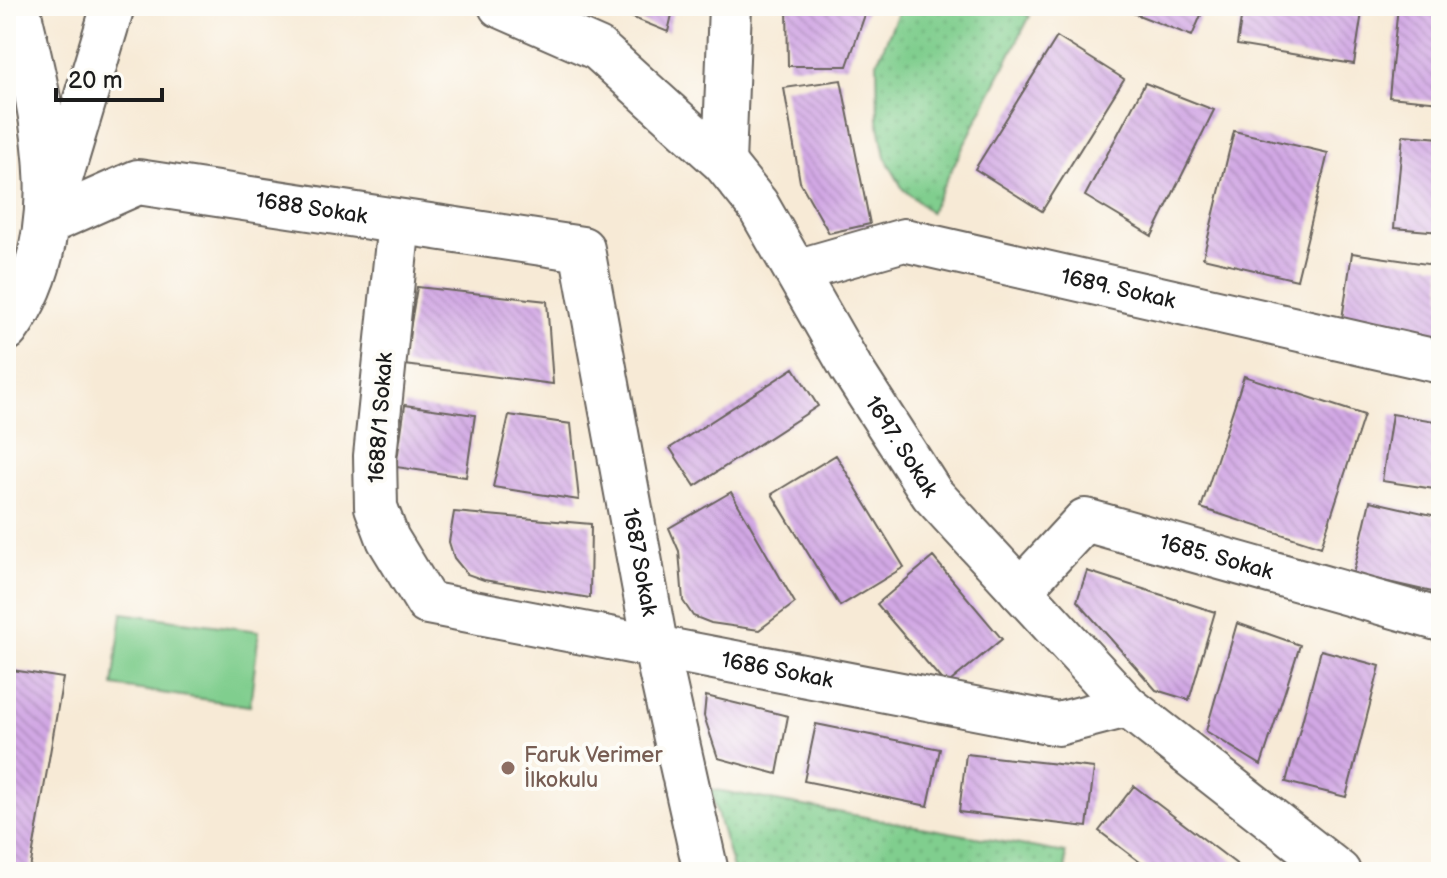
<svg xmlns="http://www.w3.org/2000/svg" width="1447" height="878" viewBox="0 0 1447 878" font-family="'Balsamiq Sans',sans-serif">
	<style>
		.grass { fill: #80ce8e; stroke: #4e7555; stroke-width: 2 }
		.park { fill: url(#park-dots); stroke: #4e7555; stroke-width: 2 }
		.building { fill: url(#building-back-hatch) }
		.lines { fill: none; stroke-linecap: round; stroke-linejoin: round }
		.minor-casing { stroke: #69645d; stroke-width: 46 }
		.tertiary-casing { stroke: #69645d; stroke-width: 48 }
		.minor { stroke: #fff; stroke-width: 42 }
		.tertiary { stroke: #fff; stroke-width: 44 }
		.education-dot { fill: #8d6e63; stroke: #fdfcf7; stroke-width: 3 }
		.labels { text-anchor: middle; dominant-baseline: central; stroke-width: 8; stroke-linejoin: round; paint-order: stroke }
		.street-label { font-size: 22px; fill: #1c1c1c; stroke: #fdfcf7 }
		.education-label { font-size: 22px; fill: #785e54; stroke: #fdfcf7; text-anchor: start }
	</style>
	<defs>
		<pattern id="park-dots" width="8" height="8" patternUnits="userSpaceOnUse" patternTransform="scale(2)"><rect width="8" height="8" fill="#80ce8e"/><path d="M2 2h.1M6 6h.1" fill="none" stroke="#6eb07a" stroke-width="1.8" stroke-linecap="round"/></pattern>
		<pattern id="building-back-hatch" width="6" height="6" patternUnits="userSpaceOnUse" patternTransform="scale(2)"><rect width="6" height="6" fill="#d1a7e4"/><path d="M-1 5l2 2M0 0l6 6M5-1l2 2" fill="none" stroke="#b38fc3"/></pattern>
	</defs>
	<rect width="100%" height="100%" fill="#fdfcf7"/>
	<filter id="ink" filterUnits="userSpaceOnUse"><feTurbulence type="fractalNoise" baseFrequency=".0125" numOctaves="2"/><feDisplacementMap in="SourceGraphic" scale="16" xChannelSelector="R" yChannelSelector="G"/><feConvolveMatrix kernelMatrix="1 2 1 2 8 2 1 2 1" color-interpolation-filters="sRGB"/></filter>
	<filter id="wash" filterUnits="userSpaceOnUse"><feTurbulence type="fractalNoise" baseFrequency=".006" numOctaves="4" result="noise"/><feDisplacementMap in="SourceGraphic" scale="32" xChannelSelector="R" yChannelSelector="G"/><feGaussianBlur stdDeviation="1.8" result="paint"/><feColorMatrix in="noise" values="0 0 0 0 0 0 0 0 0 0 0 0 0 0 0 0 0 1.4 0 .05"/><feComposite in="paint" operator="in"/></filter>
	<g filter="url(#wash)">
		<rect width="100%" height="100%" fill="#f7ead6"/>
		<!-- grass -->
		<path class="grass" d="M122,613L259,631L250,706L113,686Z"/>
		<!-- park -->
		<path class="park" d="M901,6H1008L1030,16L930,212L903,189L885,157L878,120L877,62Z
			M710,789L1065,853L1066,872H734Z"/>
		<g id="blocks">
			<!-- building -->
			<path class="building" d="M604,6H674L668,32Z
				M787,6H868L847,66H788Z
				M1115,6H1205L1192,36Z
				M1243,6H1363L1354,64L1237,45Z
				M1398,6H1441V102L1389,97Z
				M1057,37L1124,79L1042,211L975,169Z
				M841,80L870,224L829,233L800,182L784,88Z
				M1145,83L1214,110L1152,236L1085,196Z
				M1234,131L1328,153L1297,280L1203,258Z
				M1403,135L1441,138V232L1394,228Z
				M1352,253L1441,266V348L1340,332Z
				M417,287L547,301L553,384L404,365Z
				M794,368L818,406L695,486L670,448Z
				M1244,376L1364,415L1321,547L1201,508Z
				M405,405L475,415L466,477L396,467Z
				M1392,414L1441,422V490L1382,481Z
				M509,415L571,424L579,500L493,487Z
				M836,455L904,567L840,606L772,494Z
				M731,492L795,603L759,630L711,623L693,616L683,601L679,551L669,528Z
				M1370,501L1441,517V594L1353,574Z
				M454,512L591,524L590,598L484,580L467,574L454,558L449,542Z
				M933,557L1002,639L946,685L877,604Z
				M1087,571L1215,612L1189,700L1156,690L1077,601Z
				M1237,623L1300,645L1261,765L1206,731Z
				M1321,650L1380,666L1346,797L1286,782Z
				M12,670L63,678L30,869L33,872H6V677L11,678Z
				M706,696L788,716L777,774L718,758L704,716Z
				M816,724L940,749L928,806L804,781Z
				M966,754L1094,768L1087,827L959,812Z
				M1134,786L1247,872H1153L1099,831Z"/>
		</g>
	</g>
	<g filter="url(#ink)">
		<use href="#blocks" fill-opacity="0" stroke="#69645d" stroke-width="2"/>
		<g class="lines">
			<defs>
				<g id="minor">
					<path id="s1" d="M500,6L598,49L724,163L757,204L851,368L932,494L1127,706L1339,872"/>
					<path d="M724,163L730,6"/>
					<path d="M51,212L113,6"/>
					<path id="s2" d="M399,222L375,456L376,507L388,539L427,603L1058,724L1127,706"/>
					<path id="s3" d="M796,271L904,240L1441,362"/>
					<path id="s4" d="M1020,590L1085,520L1441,620"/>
				</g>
				<g id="tertiary">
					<path id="s5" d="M48,222L138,182L582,249L655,644L706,872"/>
					<path d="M6,329C76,234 42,111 17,6"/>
				</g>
			</defs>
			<!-- minor casing -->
			<use href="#minor" class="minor-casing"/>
			<!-- tertiary casing -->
			<use href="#tertiary" class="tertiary-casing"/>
			<!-- minor -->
			<use href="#minor" class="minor"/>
			<!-- tertiary -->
			<use href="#tertiary" class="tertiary"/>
		</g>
	</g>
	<!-- markers -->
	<circle class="education-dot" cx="508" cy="768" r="8"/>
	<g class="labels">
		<!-- street labels -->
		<g class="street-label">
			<text stroke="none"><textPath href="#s5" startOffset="274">1688 Sokak</textPath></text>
			<text stroke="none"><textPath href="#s3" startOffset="332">1689. Sokak</textPath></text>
			<text transform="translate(381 418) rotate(-86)">1688/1 Sokak</text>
			<text stroke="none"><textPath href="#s1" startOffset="612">1697. Sokak</textPath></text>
			<text stroke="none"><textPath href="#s4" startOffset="232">1685. Sokak</textPath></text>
			<text stroke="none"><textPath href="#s5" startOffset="866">1687 Sokak</textPath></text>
			<text stroke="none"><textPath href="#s2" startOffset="752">1686 Sokak</textPath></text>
		</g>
		<!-- education labels -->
		<g class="education-label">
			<text x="524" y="755">Faruk Verimer<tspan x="524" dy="25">İlkokulu</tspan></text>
		</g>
	</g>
	<!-- margin -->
	<rect width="1447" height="878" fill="none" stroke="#fdfcf7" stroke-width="32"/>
	<!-- scale -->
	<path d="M56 88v12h106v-12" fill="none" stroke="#1c1c1c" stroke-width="4"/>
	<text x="68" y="88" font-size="24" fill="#1c1c1c" stroke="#fdfcf7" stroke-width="6" paint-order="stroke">20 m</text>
</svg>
